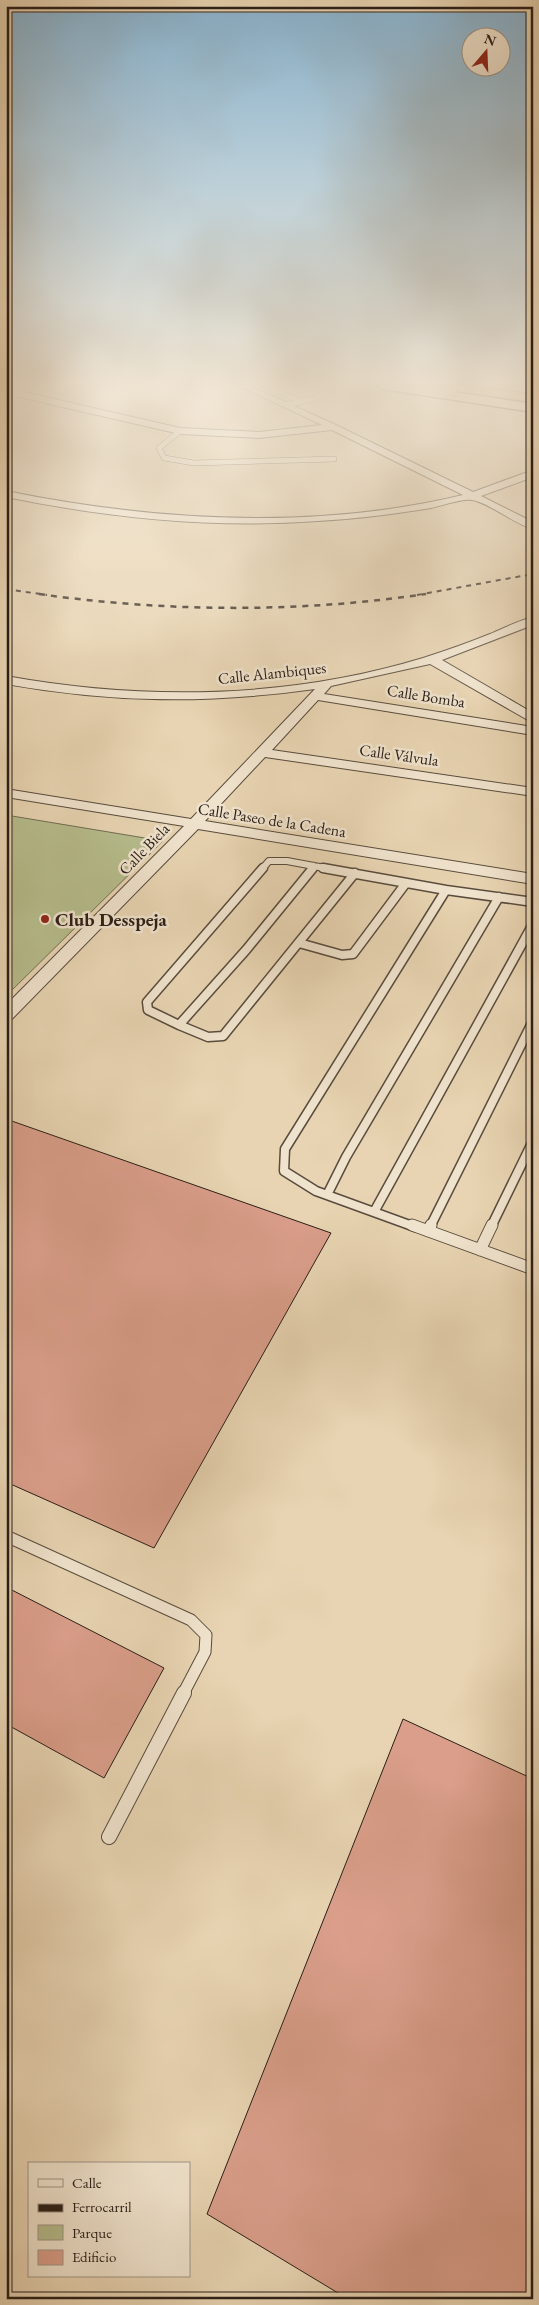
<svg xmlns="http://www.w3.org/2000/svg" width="539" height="2305" viewBox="0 0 539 2305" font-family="'EB Garamond',serif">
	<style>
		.green { fill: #b6bc8c; stroke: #706d52 }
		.building { fill: #da9e8a; stroke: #291e18 }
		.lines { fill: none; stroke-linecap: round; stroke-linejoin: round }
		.service-far4-casing { stroke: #594c3e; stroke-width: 6 }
		.service-far3-casing { stroke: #594c3e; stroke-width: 8 }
		.service-far2-casing { stroke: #594c3e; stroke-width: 11 }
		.service-far1-casing { stroke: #594c3e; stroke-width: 13 }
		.service-casing { stroke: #594c3e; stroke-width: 16 }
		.minor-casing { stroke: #594c3e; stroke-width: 2 }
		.secondary-casing { stroke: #291e18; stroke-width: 3 }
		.motorway-casing { stroke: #291e18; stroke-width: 2 }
		.service-far4 { stroke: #f0e3cd; stroke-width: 5 }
		.service-far3 { stroke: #f0e3cd; stroke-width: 6 }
		.service-far2 { stroke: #f0e3cd; stroke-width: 8 }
		.service-far1 { stroke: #f0e3cd; stroke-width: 11 }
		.service { stroke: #f0e3cd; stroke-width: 14 }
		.minor { fill: #f0e3cd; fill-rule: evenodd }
		.secondary { fill: #f0e3cd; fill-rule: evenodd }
		.motorway { fill: #e4ba79; fill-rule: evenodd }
		.rail-far1 { stroke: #291e18; stroke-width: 2; stroke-dasharray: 5 5; stroke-linecap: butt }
		.rail { stroke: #291e18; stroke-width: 2.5; stroke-dasharray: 6 6; stroke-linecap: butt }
		.poi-dot { fill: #8f2418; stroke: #f0e3cd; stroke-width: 2 }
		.labels { text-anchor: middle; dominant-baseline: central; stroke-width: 5; stroke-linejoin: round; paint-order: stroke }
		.far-street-label { font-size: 16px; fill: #291e18; stroke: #f0e3cd }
		.poi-label { font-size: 19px; font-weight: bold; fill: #291e18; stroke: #f0e3cd; text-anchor: start }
	</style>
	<rect width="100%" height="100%" fill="#e8d4b2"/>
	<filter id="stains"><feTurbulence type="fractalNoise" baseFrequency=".004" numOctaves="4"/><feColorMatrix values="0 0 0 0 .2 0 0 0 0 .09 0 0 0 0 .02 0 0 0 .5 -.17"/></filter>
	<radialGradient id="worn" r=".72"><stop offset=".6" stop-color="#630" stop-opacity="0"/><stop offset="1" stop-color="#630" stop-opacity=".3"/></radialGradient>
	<!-- green -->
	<path class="green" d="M6,815L163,841L6,996Z"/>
	<!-- building -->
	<path class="building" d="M6,1119L331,1233L154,1548L6,1482Z
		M6,1587L164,1668L104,1778L6,1724Z
		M403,1719L533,1779V2299H348L207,2214Z"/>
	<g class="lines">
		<defs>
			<path id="service-far4" d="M264,385L302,402
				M285,405L314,399L339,385
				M180,431L159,448L164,458L194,463L334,459"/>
			<path id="service-far3" d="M262,869L269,861H287L330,869
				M312,869L314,866"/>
			<path id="service-far2" d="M263,868L147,1002L148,1010L179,1025L246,950L313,868
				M323,868L446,890L285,1149L284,1171L316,1191L415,1227
				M446,890L533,902
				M299,943L342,955L353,954L406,883
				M179,1025L208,1037L223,1036L355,873
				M327,1195L346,1157L499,897
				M374,1212L533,924
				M430,1227L533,1021
				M491,1227L533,1141"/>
			<path id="service-far1" d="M412,1225L533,1269
				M428,1231L431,1225
				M480,1250L492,1225
				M6,1536L191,1620L206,1635L205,1652L183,1694"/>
			<path id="service" d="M109,1837L184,1693"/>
			<path id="minor" d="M237,385H248L336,425L473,492L533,470V477L481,496L533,522V529C514,524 488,502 472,500C463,498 440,506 431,508C394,514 356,519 318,521C213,529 109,518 6,497V491C155,521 313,531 463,495L332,430L259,438L180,434L6,394V388L180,428L259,432L322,425Z
				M533,617V625L442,660L533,713V723L430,664L331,686L324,694L533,727V735L318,700L272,750L533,788V796L265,757L205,821L533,874V884L198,829L12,1019L6,1021V1005L184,826L6,797V789L191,819L315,689C207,704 113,703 6,684V676C144,701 288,699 423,658C445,651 468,643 490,634C504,628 518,621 533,617Z"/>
			<path id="secondary" d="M377,385H407L533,404V412L383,389Z"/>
			<path id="motorway" d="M397,385H465L533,394V402L454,391L460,395L453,399L403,389Z"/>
		</defs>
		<!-- service-far4 casing -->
		<use href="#service-far4" class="service-far4-casing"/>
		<!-- service-far3 casing -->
		<use href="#service-far3" class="service-far3-casing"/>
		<!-- service-far2 casing -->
		<use href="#service-far2" class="service-far2-casing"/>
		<!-- service-far1 casing -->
		<use href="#service-far1" class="service-far1-casing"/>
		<!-- service casing -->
		<use href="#service" class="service-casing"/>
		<!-- minor casing -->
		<use href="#minor" class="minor-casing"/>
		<!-- secondary casing -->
		<use href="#secondary" class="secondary-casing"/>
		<!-- motorway casing -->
		<use href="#motorway" class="motorway-casing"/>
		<!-- service-far4 -->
		<use href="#service-far4" class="service-far4"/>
		<!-- service-far3 -->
		<use href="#service-far3" class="service-far3"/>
		<!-- service-far2 -->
		<use href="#service-far2" class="service-far2"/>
		<!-- service-far1 -->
		<use href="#service-far1" class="service-far1"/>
		<!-- service -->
		<use href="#service" class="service"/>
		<!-- minor -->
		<use href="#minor" class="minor"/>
		<!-- secondary -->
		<use href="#secondary" class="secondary"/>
		<!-- motorway -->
		<use href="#motorway" class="motorway"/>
		<!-- rail-far1 -->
		<path class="rail-far1" d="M6,589L47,595
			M417,595L533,574"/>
		<!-- rail -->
		<path class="rail" d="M39,594C166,612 298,613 426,594"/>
	</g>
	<!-- sky -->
	<linearGradient id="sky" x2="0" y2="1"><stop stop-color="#88b5d3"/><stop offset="0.54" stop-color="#f5ecdc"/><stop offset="1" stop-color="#f5ecdc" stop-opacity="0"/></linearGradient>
	<rect width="539" height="708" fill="url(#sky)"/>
	<!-- markers -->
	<circle class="poi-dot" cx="45" cy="919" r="5"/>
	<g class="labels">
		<!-- far-street labels -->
		<g class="far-street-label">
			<text transform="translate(272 673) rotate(-6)">Calle Alambiques</text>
			<text transform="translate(426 696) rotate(9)">Calle Bomba</text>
			<text transform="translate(399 755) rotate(8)">Calle Válvula</text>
			<text transform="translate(272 820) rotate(9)">Calle Paseo de la Cadena</text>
			<text transform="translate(144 849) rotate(-46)">Calle Biela</text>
		</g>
		<!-- poi labels -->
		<g class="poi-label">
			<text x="55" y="919">Club Desspeja</text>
		</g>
	</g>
	<!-- margin -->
	<rect width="539" height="2305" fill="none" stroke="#e8d4b2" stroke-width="25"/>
	<rect x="8" y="8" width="524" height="2290" fill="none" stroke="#291e18" stroke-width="2.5"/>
	<rect x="12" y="12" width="514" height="2280" fill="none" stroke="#291e18"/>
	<!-- legend -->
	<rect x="28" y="2162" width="162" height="115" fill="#f0e3cd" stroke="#a09485"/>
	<rect x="38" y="2179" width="25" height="8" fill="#f0e3cd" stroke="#a09485"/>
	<text x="72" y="2188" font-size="15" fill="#291e18">Calle</text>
	<rect x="38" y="2204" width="25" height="8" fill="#291e18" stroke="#a09485"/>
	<text x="72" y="2212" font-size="15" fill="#291e18">Ferrocarril</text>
	<rect x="38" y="2225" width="25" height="15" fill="#b6bc8c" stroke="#a09485"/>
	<text x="72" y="2238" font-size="15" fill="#291e18">Parque</text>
	<rect x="38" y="2250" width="25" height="15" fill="#da9e8a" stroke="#a09485"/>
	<text x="72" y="2262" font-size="15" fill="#291e18">Edificio</text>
	<!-- north arrow -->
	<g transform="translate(486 52) rotate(19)"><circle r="24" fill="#f0e3cd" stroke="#a09485"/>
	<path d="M0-4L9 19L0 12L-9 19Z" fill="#8f2418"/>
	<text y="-8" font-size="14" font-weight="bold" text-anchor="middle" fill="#291e18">N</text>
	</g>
	<rect width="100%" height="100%" filter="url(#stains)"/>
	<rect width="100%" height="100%" fill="url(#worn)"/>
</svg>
